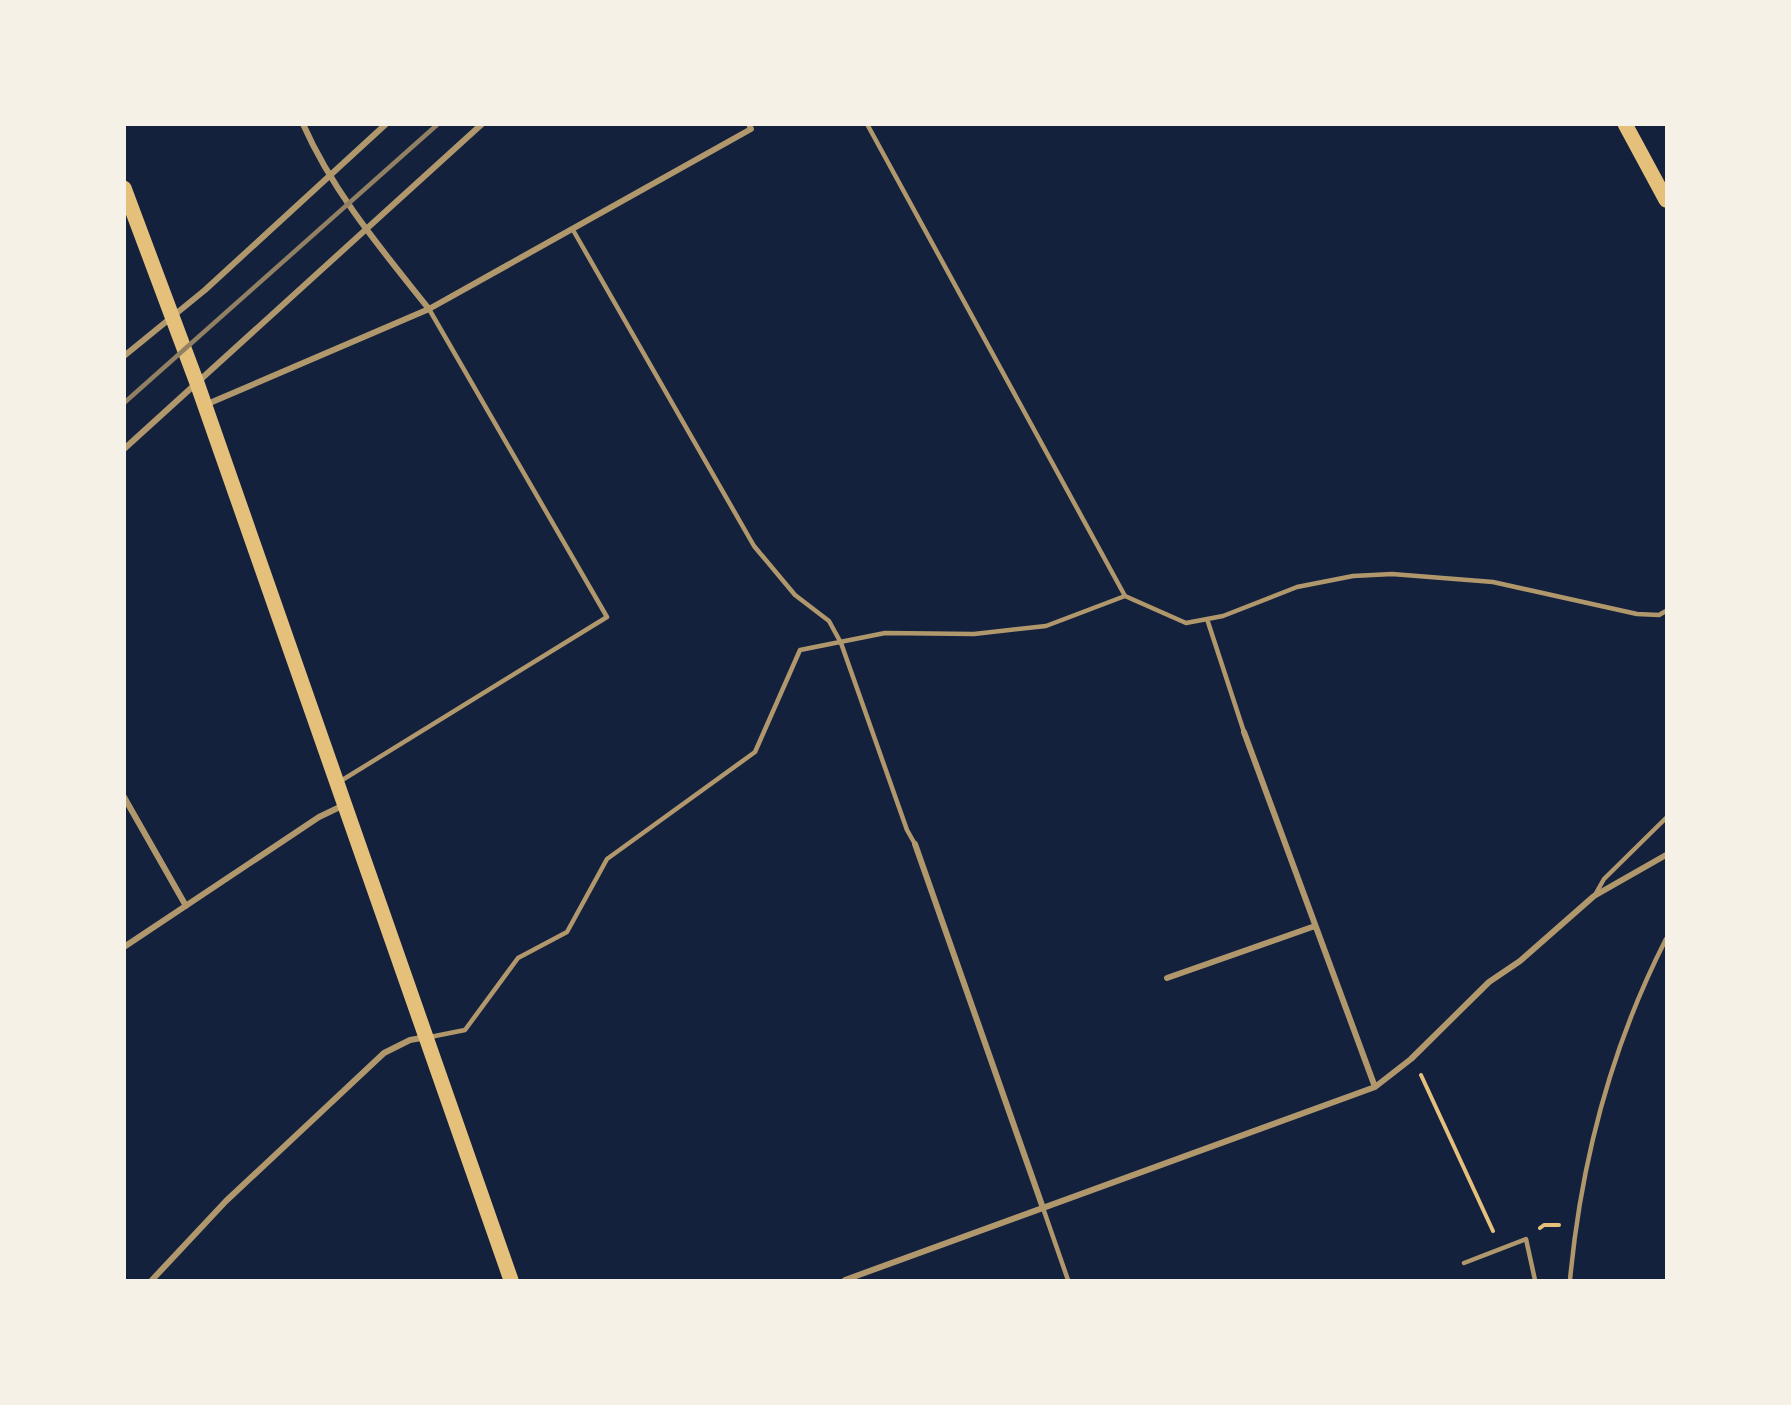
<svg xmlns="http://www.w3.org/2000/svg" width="1791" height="1405" viewBox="0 0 1791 1405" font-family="Manrope,sans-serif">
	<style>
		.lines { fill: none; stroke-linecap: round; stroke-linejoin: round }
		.path { stroke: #e5c07b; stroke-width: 4 }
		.service { stroke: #b1986c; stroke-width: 4.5 }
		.minor { stroke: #b1986c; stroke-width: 6 }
		.primary { stroke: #e5c07b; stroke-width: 15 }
		.rail { stroke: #918062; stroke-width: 4.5 }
	</style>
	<rect width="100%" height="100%" fill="#14213d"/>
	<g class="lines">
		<!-- path -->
		<path class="path" d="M1421,1075L1493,1231
			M1540,1228L1544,1225H1559"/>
		<!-- service -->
		<path class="service" d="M867,124L1125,596L1186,623L1223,616L1297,587L1353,576L1392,574L1493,582L1637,614L1659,615L1666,611
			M573,230L754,546L795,595L829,621L841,643L907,830L915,844
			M1207,619L1244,732
			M339,782L607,617L429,309
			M1595,895L1604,879L1666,818
			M430,1037L465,1030L518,958L567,932L607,859L755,752L800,650L885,633L974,634L1046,626L1125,596
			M1043,1208L1068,1280
			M1464,1263L1526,1239L1535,1280
			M1570,1280C1581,1162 1612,1045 1666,939"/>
		<!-- minor -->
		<path class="minor" d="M303,124C334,194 382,250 429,309
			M124,356L205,290L386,124
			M205,405L429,309L751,129L749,124
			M124,449L482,124
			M1244,732L1375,1087
			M124,797L186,906
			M915,844L1043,1208
			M124,947L319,817L344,805
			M1167,978L1315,926
			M152,1280L226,1201L384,1053L410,1040L427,1037
			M845,1280L1375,1087L1411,1059L1489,982L1520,961L1594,896L1666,855"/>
		<!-- primary -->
		<path class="primary" d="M1625,124L1666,200
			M124,188L197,383L511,1280"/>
		<!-- rail -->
		<path class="rail" d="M124,403L438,124"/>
	</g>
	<!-- border -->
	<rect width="1791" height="1405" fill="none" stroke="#f6f1e7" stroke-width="252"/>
</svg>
